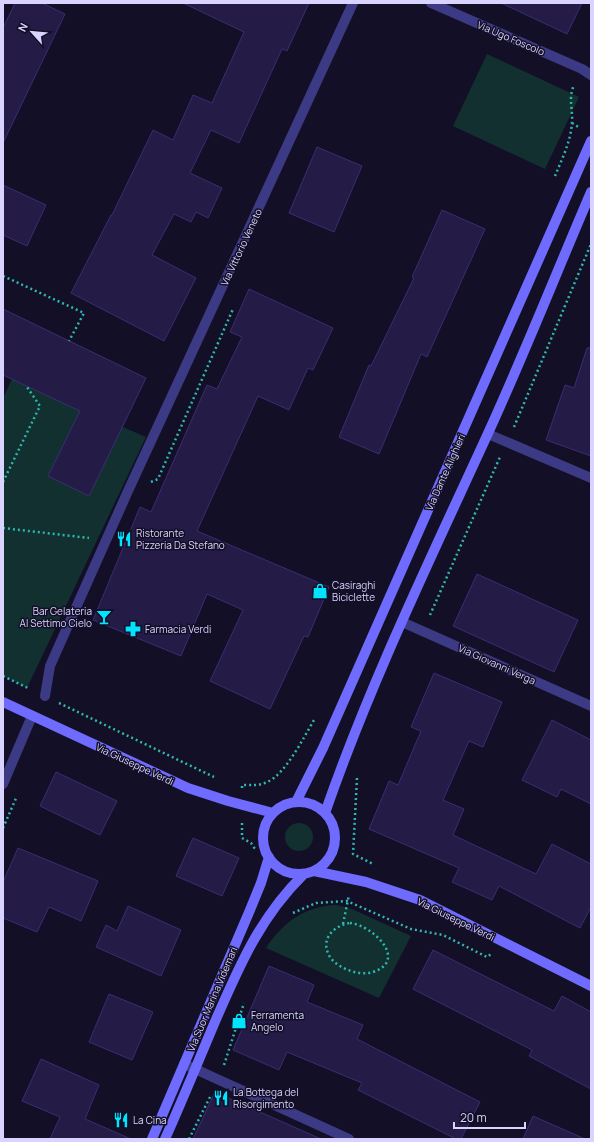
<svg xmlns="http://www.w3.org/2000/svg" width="594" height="1142" viewBox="0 0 594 1142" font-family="Manrope,sans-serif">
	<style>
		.green { fill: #12302f }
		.building { fill: #241b47; stroke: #3b2d73 }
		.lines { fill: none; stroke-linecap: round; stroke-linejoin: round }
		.path { stroke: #2fb8b0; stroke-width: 2.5; stroke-dasharray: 2 3; stroke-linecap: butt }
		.street { stroke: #3d3a85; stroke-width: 10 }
		.secondary { stroke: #6f6bff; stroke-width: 10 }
		.labels { text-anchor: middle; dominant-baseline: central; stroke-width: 3; stroke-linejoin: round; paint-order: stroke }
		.street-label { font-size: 10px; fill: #d9d4ff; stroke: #130f26 }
		.poi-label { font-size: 10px; fill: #d9d4ff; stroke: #130f26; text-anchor: start }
	</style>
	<rect width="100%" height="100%" fill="#130f26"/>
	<!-- green -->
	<path class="green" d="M487,54L579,97L545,169L453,126Z
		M12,379L146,437L27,688L3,676V398Z
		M285 837a14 14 0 1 1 28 0a14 14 0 1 1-28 0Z
		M337,905L352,909L411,936L379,998L266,948C283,922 305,906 337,905Z"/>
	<!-- building -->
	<path class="building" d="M15,3H42L65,14L3,143V28Z
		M183,3H309L287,51L282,49L239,143L211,130L190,173L222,188L208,218L196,212L191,222L174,214L152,255L196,278L164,341L71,293L111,215H112L153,130L173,140L193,95L212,103L244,32Z
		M501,3H582L567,34Z
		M317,147L362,166L334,232L289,213Z
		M3,185L46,205L27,246L3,235Z
		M442,210L485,229L427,357L421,354L379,454L339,437L369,365L371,366L414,278L412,277Z
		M249,289L333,328L313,370L308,368L289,410L258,396L197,531L329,587L308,637L304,636L270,709L210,681L243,610L207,594L181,656L93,620L140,507L151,512L207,385L217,389L242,337L230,332Z
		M3,309L146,378L89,496L48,476L80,411L3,375Z
		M587,348H591V456L546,440L565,385L574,388Z
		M477,574L578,620L554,672L453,626Z
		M434,673L502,702L483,747L469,741L443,800L464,809L453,835L536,874L552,844L591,864V907L580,928L499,886L492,900L452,882L459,868L369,829L389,781L398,785L421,731L411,727Z
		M552,720L591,740V804L561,789L557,797L522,780Z
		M56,772L117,801L100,835L40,806Z
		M193,838L239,858L222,896L176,876Z
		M18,848L98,881L81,921L49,907L37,932L3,918V882Z
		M128,906L181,930L161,976L96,947L106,925L117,931Z
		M433,950L554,1011L562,996L591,1012V1089L529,1056L532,1050L413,989Z
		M269,966L314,985L307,1002L363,1025L357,1039L480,1102L461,1139H456L358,1090L362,1083L287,1052L279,1070L233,1050Z
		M109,994L153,1012L132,1060L89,1042Z
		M41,1059L99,1085L85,1119L131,1139H50L60,1117L22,1101Z
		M215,1092L321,1139H193Z
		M533,1116L585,1139H523Z"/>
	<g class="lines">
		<!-- path -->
		<path class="path" d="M572,123L580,128
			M555,176C562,159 571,141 572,122C573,109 568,98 574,85
			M3,276L84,313L69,341
			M514,427L591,244
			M3,482L40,406L27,387
			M151,482L158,479L233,309
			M3,528L89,538
			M430,615L500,457
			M3,676L30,689
			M59,703L214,777
			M357,778L353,854L373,864
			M242,788V785C251,785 259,786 267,782C285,775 304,737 314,720
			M242,823V838L251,843L255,849
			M3,828L17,796
			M293,913L316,903L347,901L411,929L443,935L487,957L491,954
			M350,923C372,925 409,960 373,972C359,977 333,967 328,953C321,937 336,925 350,923Z
			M343,924L349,895
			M224,1065L244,1003
			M189,1139L211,1095"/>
		<!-- street -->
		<path class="street" d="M431,3L582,69L591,75
			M488,434L591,478
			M402,622L591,706
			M45,696L50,666L128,491L353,3
			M3,784L32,716
			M184,1064L349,1139"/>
		<!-- secondary -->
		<path class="secondary" d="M3,702L188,788L228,801L273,813
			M296,802L323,748L591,141
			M263 838a36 36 0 1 1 72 0a36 36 0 1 1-72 0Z
			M325,813C369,686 428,564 484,442C522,360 555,276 591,192
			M314,871L366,882L420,900L591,986
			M152,1139L250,910L261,883L269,857
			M165,1139C182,1101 198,1062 214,1024C239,967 259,918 304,874"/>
	</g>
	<!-- icons -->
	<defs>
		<symbol id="restaurant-bare" viewBox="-9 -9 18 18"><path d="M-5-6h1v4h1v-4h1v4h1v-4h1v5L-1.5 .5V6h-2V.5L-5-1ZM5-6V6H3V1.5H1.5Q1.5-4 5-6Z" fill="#00e5ff" stroke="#130f26" stroke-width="2.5" paint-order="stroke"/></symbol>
		<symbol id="shop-bare" viewBox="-9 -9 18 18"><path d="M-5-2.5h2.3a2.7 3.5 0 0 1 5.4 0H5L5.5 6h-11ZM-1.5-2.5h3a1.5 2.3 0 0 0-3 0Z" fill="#00e5ff" stroke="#130f26" stroke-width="2.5" paint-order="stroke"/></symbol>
		<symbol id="bar-bare" viewBox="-9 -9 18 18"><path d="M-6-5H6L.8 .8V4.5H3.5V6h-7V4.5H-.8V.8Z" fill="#00e5ff" stroke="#130f26" stroke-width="2.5" paint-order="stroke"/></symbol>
		<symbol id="pharmacy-bare" viewBox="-9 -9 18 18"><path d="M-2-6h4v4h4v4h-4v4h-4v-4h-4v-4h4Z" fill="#00e5ff" stroke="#130f26" stroke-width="2.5" paint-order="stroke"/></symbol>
	</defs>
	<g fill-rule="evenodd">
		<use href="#restaurant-bare" x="113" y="528" width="22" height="22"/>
		<use href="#shop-bare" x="309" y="580" width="22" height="22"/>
		<use href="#bar-bare" x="93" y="606" width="22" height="22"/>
		<use href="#pharmacy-bare" x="122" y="618" width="22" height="22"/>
		<use href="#shop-bare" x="228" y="1010" width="22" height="22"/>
		<use href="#restaurant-bare" x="210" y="1087" width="22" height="22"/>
		<use href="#restaurant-bare" x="110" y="1109" width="22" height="22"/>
	</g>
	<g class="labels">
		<!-- street labels -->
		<g class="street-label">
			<text transform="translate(511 38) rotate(23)">Via Ugo Foscolo</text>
			<text transform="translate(241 247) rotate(-65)">Via Vittorio Veneto</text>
			<text transform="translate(445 472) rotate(-66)">Via Dante Alighieri</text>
			<text transform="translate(497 664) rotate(24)">Via Giovanni Verga</text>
			<text transform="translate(135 764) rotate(25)">Via Giuseppe Verdi</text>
			<text transform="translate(456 919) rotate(26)">Via Giuseppe Verdi</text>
			<text transform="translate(212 999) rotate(-67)">Via Suor Marina Videmari</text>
		</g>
		<!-- poi labels -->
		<g class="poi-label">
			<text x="136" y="533">Ristorante<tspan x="136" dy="12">Pizzeria Da Stefano</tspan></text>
			<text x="332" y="585">Casiraghi<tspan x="332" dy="12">Biciclette</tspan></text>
			<text x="92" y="611" text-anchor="end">Bar Gelateria<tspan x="92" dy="12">Al Settimo Cielo</tspan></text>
			<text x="145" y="629">Farmacia Verdi</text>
			<text x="251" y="1015">Ferramenta<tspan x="251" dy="12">Angelo</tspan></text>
			<text x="233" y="1092">La Bottega del<tspan x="233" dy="12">Risorgimento</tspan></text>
			<text x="133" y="1120">La Cina</text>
		</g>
	</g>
	<!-- border -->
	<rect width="594" height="1142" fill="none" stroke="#d9d4ff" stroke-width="8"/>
	<!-- north arrow -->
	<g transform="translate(32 32) rotate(297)" stroke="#130f26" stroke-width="3" paint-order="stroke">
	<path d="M0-3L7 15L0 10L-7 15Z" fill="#d9d4ff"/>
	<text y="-6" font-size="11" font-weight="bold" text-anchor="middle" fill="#d9d4ff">N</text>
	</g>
	<!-- scale -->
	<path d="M454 1122v6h71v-6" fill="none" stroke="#d9d4ff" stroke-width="2"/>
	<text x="460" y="1122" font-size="12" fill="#d9d4ff" stroke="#130f26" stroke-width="3" paint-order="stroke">20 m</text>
</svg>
